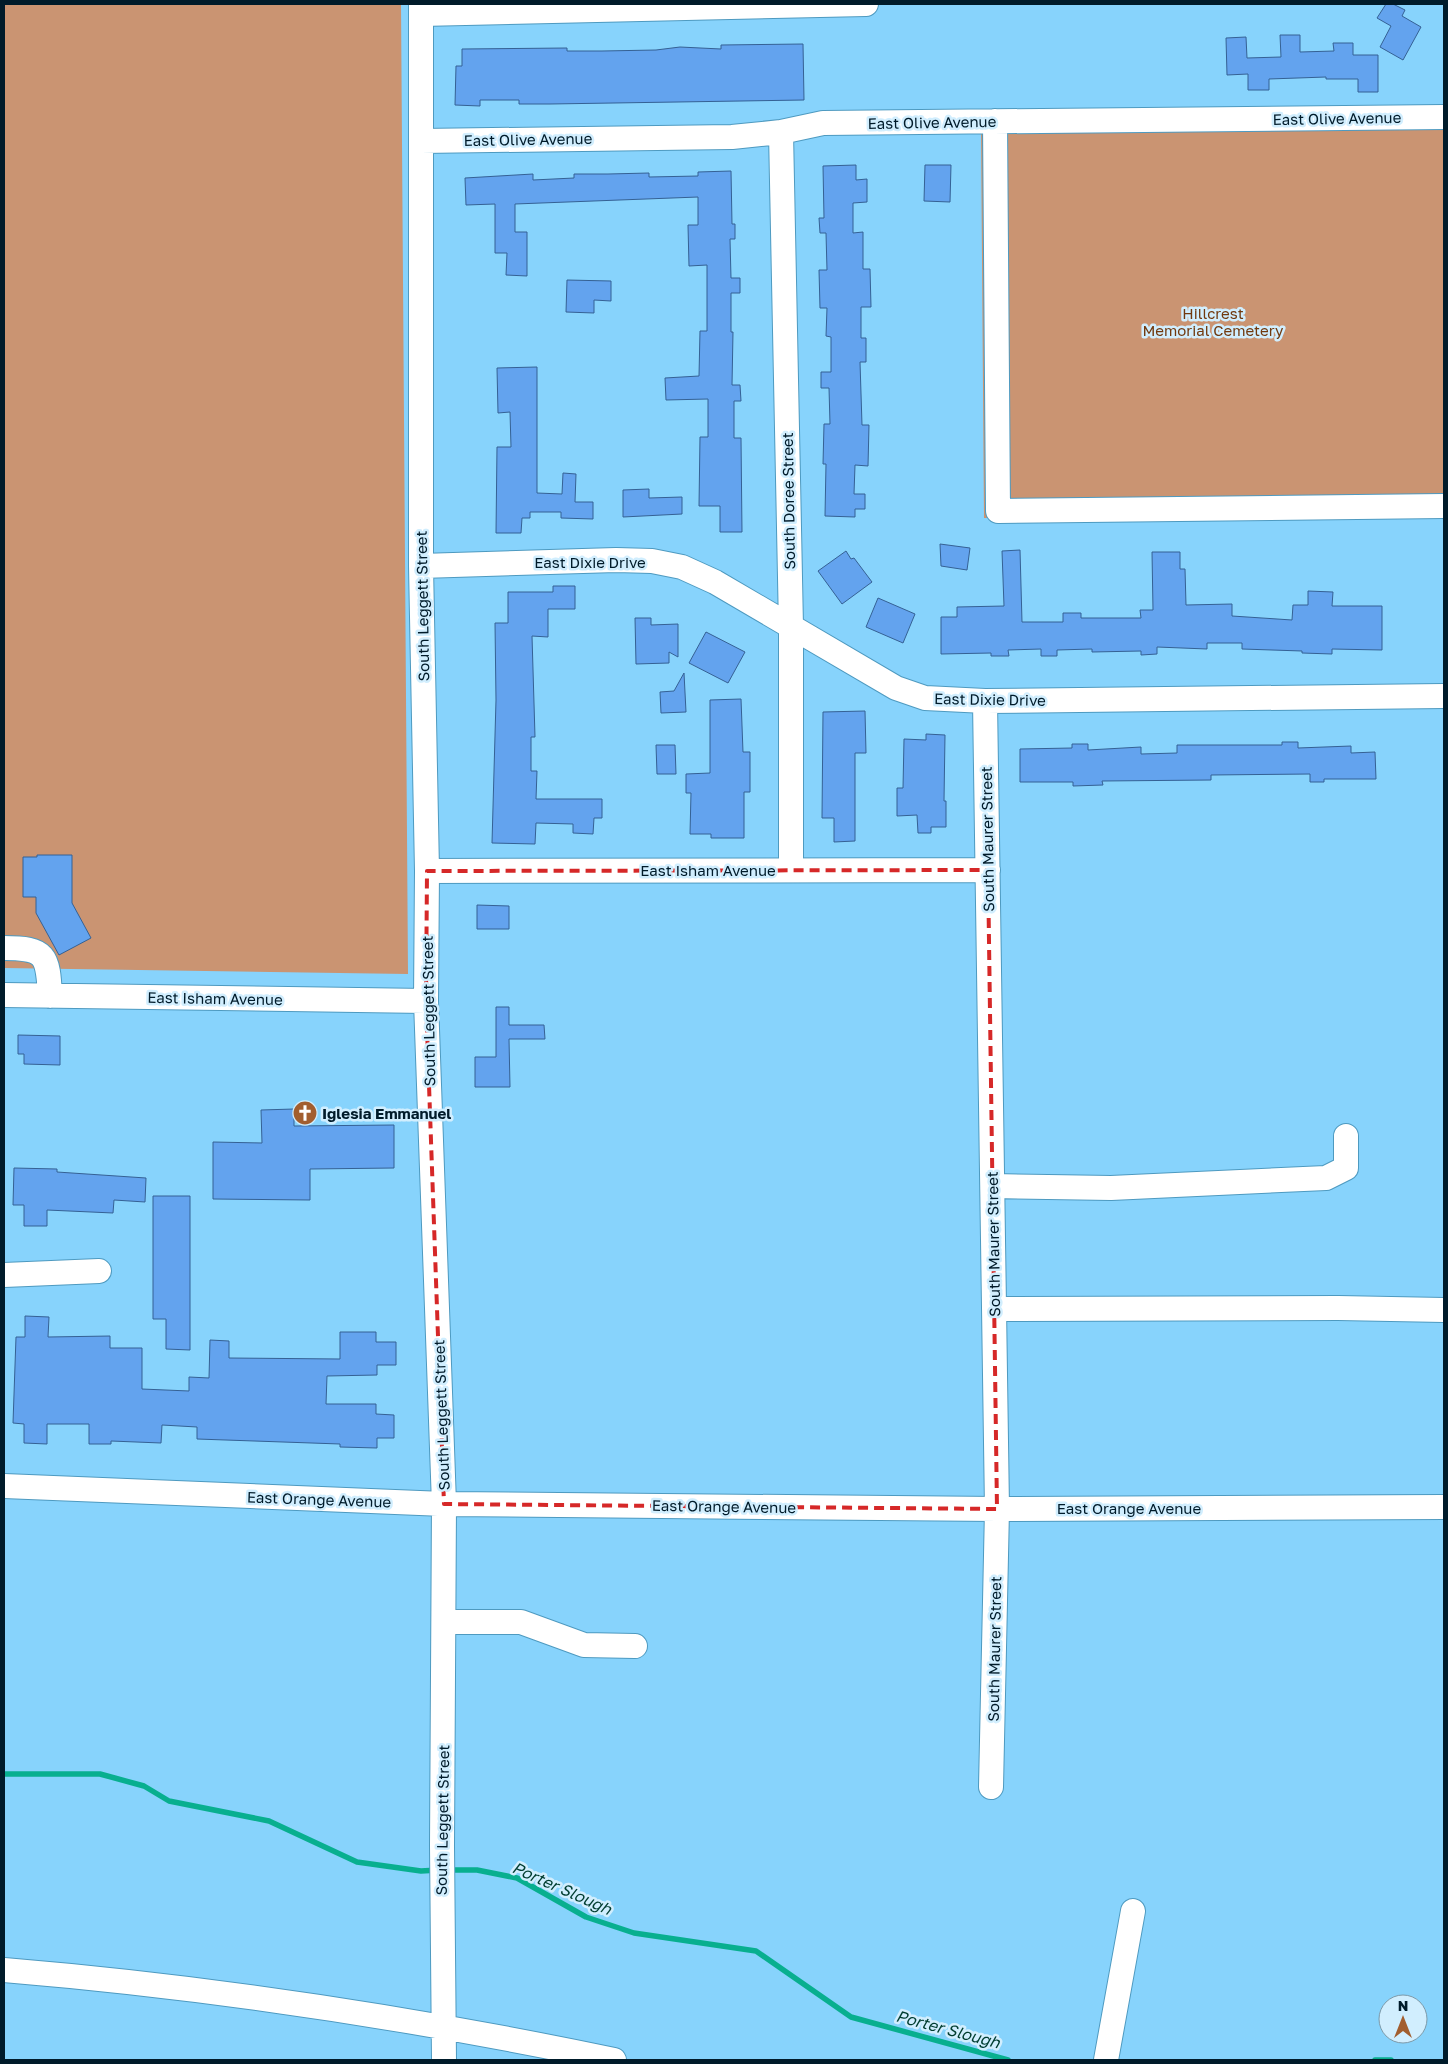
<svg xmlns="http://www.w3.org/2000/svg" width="1448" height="2064" viewBox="0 0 1448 2064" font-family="'Golos Text',sans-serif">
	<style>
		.green { fill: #ca9472 }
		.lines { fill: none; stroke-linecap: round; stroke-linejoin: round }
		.stream { stroke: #08af8f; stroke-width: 5.5 }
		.building { fill: #63a3ee; stroke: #356194 }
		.minor-casing { stroke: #4e9ac0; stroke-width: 26 }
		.minor { stroke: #fff; stroke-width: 24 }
		.marked { fill: none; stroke: #d62828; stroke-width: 4; stroke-dasharray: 10 6; stroke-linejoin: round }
		.labels { text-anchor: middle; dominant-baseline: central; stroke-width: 5; stroke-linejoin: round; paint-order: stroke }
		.street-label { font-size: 15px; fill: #001b2a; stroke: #d1eefe }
		.park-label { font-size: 15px; fill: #71390e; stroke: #d1eefe }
		.poi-label { font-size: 15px; font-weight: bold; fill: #001b2a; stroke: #d1eefe; text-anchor: start }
		.water-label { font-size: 16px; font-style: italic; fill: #003d30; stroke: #d1eefe }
	</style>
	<rect width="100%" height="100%" fill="#87d3fc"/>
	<!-- green -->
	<path class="green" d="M4,4H401L408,974L4,968Z
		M1444,124V512L984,518L981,130Z"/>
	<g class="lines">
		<!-- stream -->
		<path class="stream" d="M4,1774H100L144,1786L169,1801L269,1821L357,1862L421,1871L438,1870
			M447,1870H477L517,1878L586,1917L634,1933L756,1951L851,2017L1008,2060
			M1375,2060H1391"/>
	</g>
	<!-- building -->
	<path class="building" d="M1386,4H1393L1405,10L1402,16L1421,27L1403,60L1380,47L1391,26L1377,18Z
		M1280,35H1300V52L1334,51L1333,43H1353V55H1378V92H1358V79H1326V77L1269,79V90H1248V74L1227,75L1226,38L1246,37L1247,58L1281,57Z
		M803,44L804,100L550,104H519V100H480V106L455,105L456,66H462V49L567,48V51H602L656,50L680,47L721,49V45Z
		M856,165V180L867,179V202L853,203V233L863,232V269H870L871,307H861V338H866V362H860L862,425H869L868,466L855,465L854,494H865V509H855V517L825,516L826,464H823L824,424H830L829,388H821V372H831V337L826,336L827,308H820L819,270H827L826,233H820L819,218H824L823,166Z
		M925,165H951L950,202L924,201Z
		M731,171L732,224H735V239H730L731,278H740V293H731V332H733L732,385H740L741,401H734V438H741L742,532H720V506H699L700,437H708V399L666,400L665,378L699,376L700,331H707V265L689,266L688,225H698V197L515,204V232H527V276L506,275L507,253H495V204L466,205L465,178L533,174V180L574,178V174H608L649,173V177L698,176V172Z
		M567,280L611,281V301L594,300V313L566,312Z
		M537,367V493L562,494L563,473L576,474L575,502H593V519L561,518V512H530V518H522L521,533H496L497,447H511L510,412L498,413L497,368Z
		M649,489V498L682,497V514L623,517V490Z
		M940,544L970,548L967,570L941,566Z
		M1020,550L1022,622H1063V613H1081V618H1141L1140,610H1153L1152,552H1180V569H1185L1186,605L1232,604V616L1292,620L1293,605H1308V591L1333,592L1332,606H1382V650L1332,649V654L1302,653V651L1242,649V643H1207V649L1157,647V654L1141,655V651L1092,652V649L1057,650V656H1041V649L1008,650L1009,656H991V653L941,654V617H957V607L1004,606L1002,551Z
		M846,551L851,559L854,558L872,582L842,604L818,571Z
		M553,586H575V609H548V637L532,636L535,737H531V771H537L536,799H602V818H594L593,834L573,833V824L536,823L535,844L492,843L496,700L495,623H508V592H553Z
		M878,598L915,614L903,643L866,627Z
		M635,618H651V625L678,624V657L669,652V663L636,664Z
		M706,632L745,652L728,683L689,663Z
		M684,673L686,712L661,713L660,692L674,691Z
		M741,699L743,752H750V792H744V838H711V834H690L691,793H686V774L710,773V700Z
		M865,711L866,753H855V841L834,842V818H822L823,712Z
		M926,734L945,735L944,801H946V827H931V833H918L917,815L897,816V788H903L904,739L926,740Z
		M1282,742H1298V748L1351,746V753L1375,752L1376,779H1324V782H1310V774L1211,775V780L1102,781L1103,785L1073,786V782H1020V749L1072,748V744H1088V750L1141,747V754L1177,753V745H1282Z
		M656,745H675L676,774H657Z
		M37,855H72V903L91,938L59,955L36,913V897H23V857H37Z
		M477,905L509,906V929H477Z
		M496,1007H509V1025H544L545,1039H509L510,1087H475V1057H496Z
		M18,1035L60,1036V1065L24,1064V1054H18Z
		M294,1109V1126L394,1125V1168L310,1169V1200L213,1199V1142L262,1143L261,1110Z
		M14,1168L57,1169V1172L146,1178L145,1202L114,1200L113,1213L47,1210V1226H24V1205H13Z
		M153,1196H190V1350L166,1349V1319H153Z
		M25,1316L49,1317L48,1337L110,1336V1348H142V1389L189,1391V1377L209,1378L210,1340L229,1341V1358L340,1359V1332H376V1342H396V1365H377V1375L327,1376L326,1404H376V1414L394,1415V1438H377V1448L340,1447V1444L197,1439V1427L162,1425L161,1443L111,1441V1444H89V1424H47V1444L24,1443V1424L13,1423L16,1337H25Z"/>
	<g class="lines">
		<defs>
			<path id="minor" d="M421,4V566L427,871L426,1001L444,1504L442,1846L444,2060
				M421,14L866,4
				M995,121L998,511L1444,506
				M781,132L791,627V870
				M421,141L732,137L781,132L823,123L1444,117
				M421,566L616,560L652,561L682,567L715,582L896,688L925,698L985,701L1444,696
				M985,701L997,1509L991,1787
				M427,871L988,870
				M4,948C46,948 48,955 50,996
				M4,995L426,1001
				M993,1186L1111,1188L1326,1178L1346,1168V1136
				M4,1275L99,1271
				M994,1309L1338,1308L1444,1310
				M4,1486L444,1504L997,1509L1444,1507
				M445,1622H521L584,1645L635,1646
				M4,1970C208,1987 413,2018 614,2060
				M1106,2060L1133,1911"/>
		</defs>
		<!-- minor casing -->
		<use href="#minor" class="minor-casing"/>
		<!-- minor -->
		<use href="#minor" class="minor"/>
	</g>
	<!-- marked area -->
	<path class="marked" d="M988,870L997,1509L444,1504L426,1001L427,871Z"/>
	<!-- icons -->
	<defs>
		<symbol id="church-disc" viewBox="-11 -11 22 22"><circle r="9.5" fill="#a25e2f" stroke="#d1eefe"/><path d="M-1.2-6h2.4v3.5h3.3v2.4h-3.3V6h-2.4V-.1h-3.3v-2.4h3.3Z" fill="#fff"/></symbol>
	</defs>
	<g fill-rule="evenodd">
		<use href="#church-disc" x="291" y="1099" width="28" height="28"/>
	</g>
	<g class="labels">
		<!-- street labels -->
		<g class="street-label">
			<text transform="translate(1337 118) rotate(-1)">East Olive Avenue</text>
			<text transform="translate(932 122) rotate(-1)">East Olive Avenue</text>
			<text transform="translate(528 139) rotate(-1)">East Olive Avenue</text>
			<text transform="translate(788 501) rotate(-91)">South Doree Street</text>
			<text x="590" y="562">East Dixie Drive</text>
			<text transform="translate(422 606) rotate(-91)">South Leggett Street</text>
			<text transform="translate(990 699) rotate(1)">East Dixie Drive</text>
			<text transform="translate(987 839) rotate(-91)">South Maurer Street</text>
			<text x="708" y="870">East Isham Avenue</text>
			<text transform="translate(215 998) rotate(1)">East Isham Avenue</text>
			<text transform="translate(428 1011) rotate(-91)">South Leggett Street</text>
			<text transform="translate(993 1244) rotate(-91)">South Maurer Street</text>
			<text transform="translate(441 1415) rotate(-92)">South Leggett Street</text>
			<text transform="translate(319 1499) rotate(2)">East Orange Avenue</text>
			<text transform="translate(724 1506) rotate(1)">East Orange Avenue</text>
			<text x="1129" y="1508">East Orange Avenue</text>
			<text transform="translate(994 1649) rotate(-89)">South Maurer Street</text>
			<text transform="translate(442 1820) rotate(-89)">South Leggett Street</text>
		</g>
		<!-- park labels -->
		<g class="park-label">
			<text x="1213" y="313">Hillcrest<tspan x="1213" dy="17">Memorial Cemetery</tspan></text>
		</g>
		<!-- poi labels -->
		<g class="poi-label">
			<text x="322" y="1113">Iglesia Emmanuel</text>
		</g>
		<!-- water labels -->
		<g class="water-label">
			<text transform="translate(562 1888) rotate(24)">Porter Slough</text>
			<text transform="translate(948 2029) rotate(15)">Porter Slough</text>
		</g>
	</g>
	<!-- border -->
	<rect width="1448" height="2064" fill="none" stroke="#001b2a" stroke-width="10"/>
	<!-- north arrow -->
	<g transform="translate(1403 2019)"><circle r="24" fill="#d1eefe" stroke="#7d9aa9"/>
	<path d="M0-4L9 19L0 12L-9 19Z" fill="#a25e2f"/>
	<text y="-8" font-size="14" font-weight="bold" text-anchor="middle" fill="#001b2a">N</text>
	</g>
</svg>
